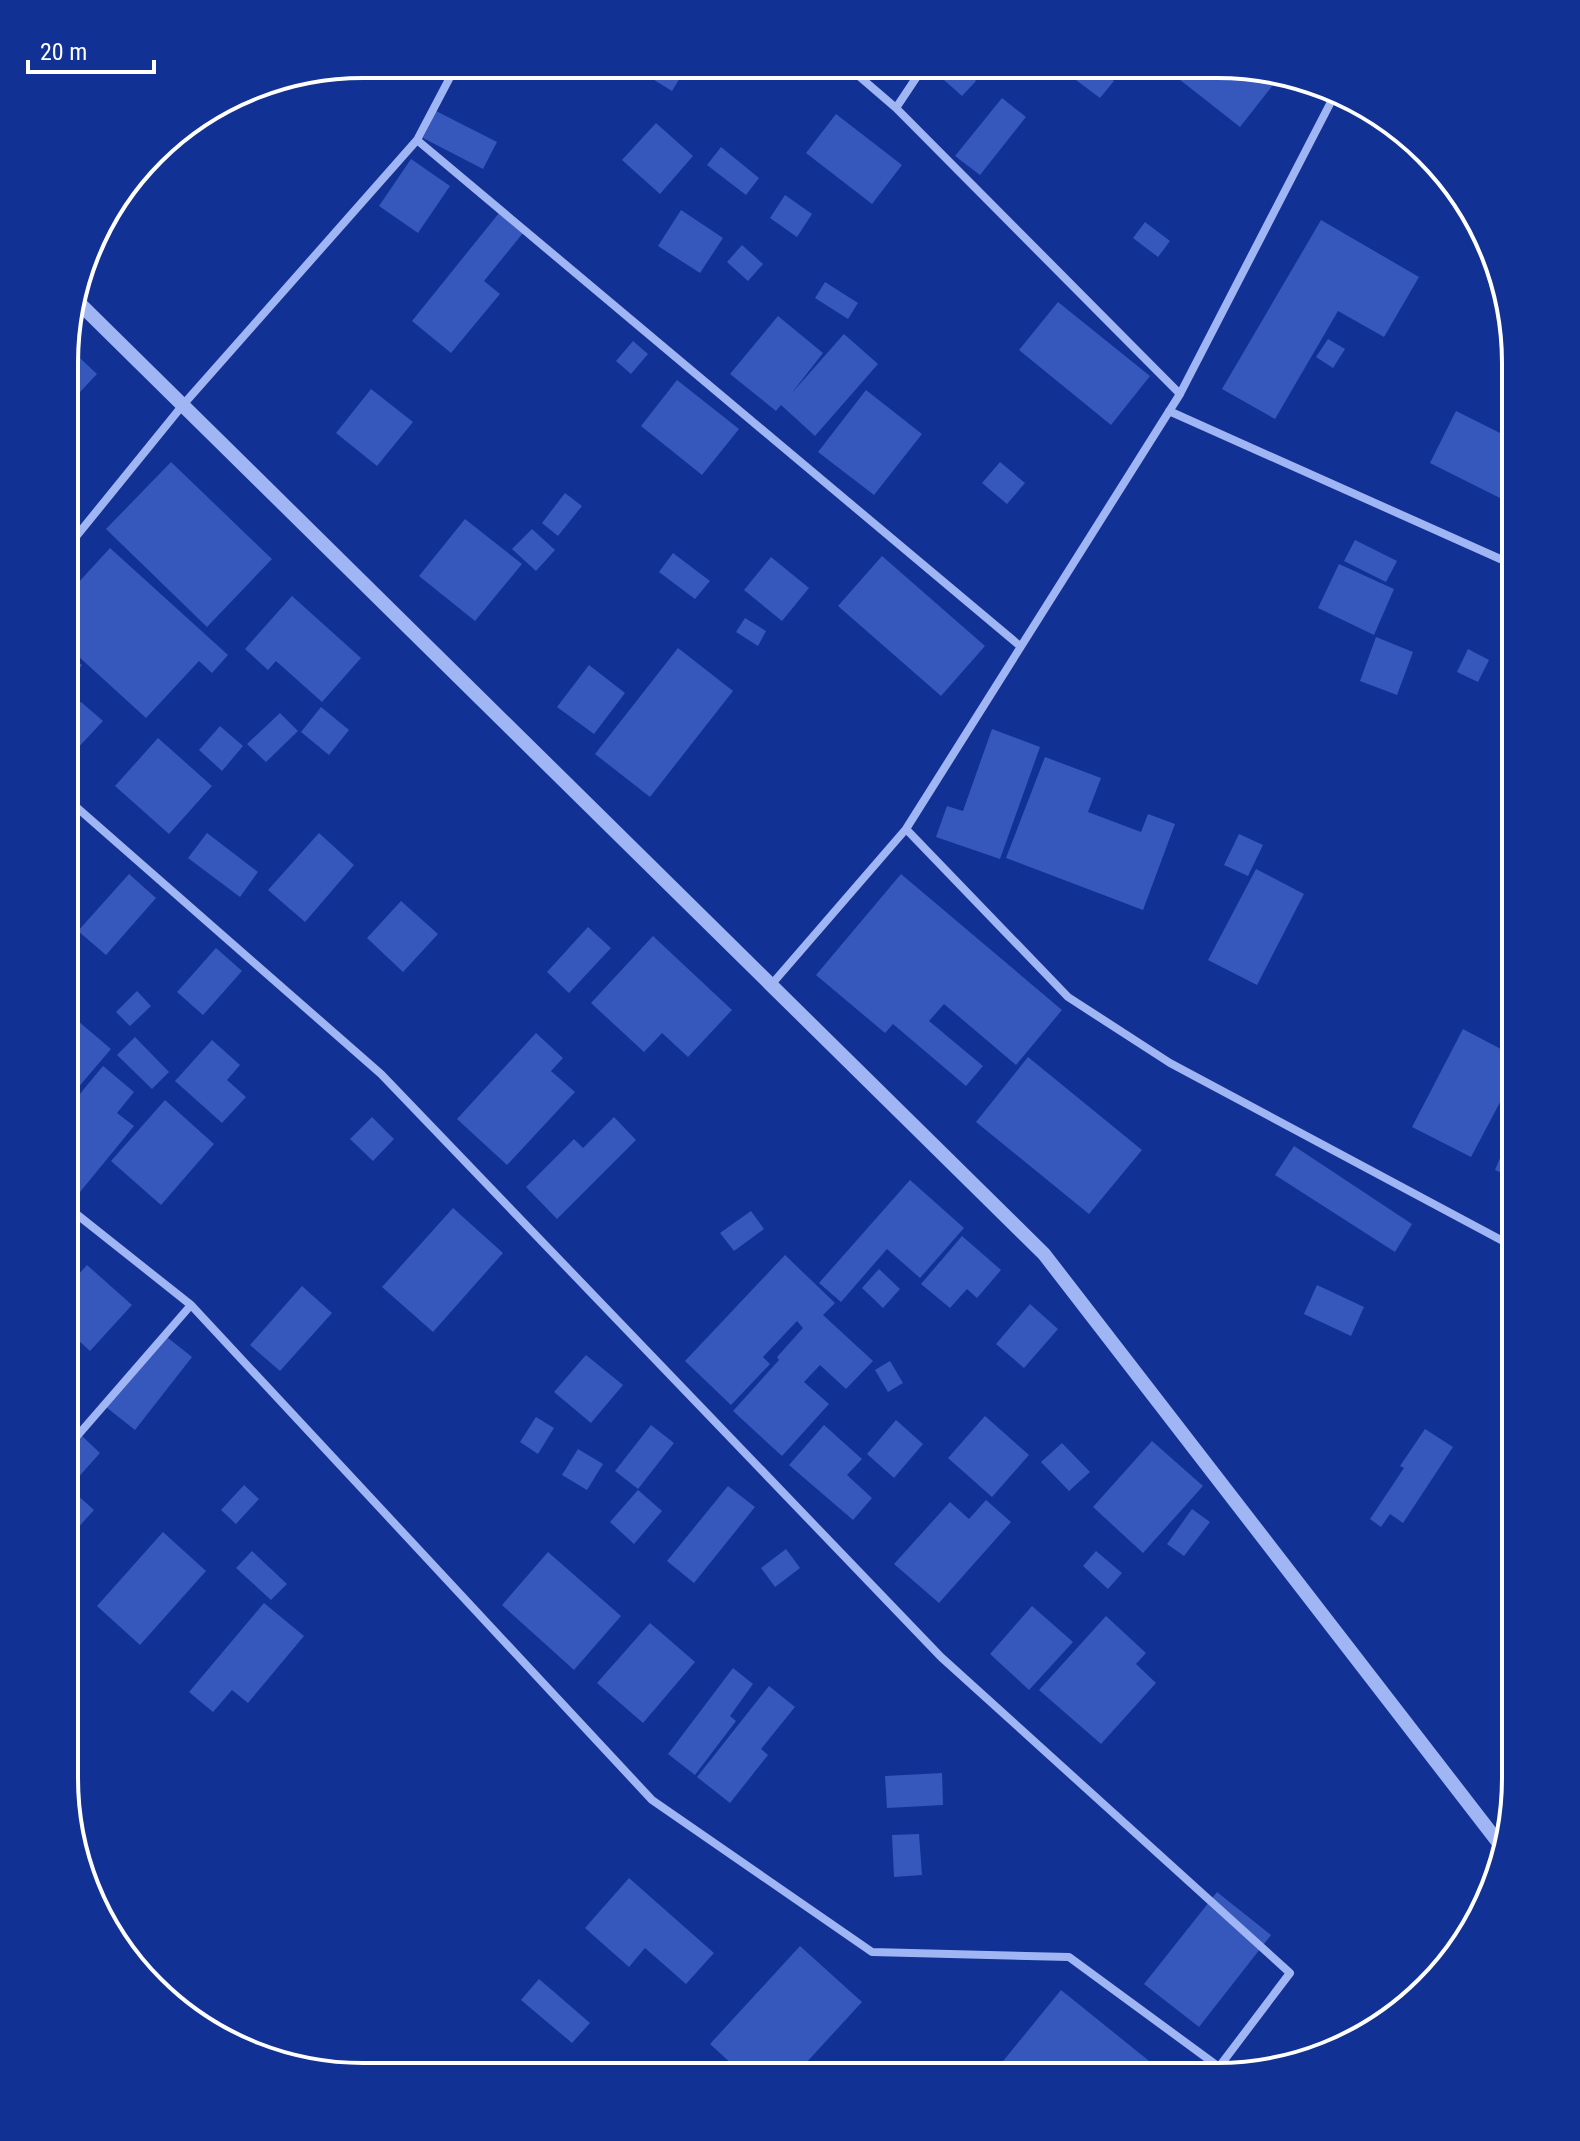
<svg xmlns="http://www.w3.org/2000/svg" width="1580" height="2141" viewBox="0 0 1580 2141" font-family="'Roboto Condensed',sans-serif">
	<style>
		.building { fill: #3657bb }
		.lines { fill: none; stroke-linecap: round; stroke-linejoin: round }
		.minor { stroke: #a0b5f3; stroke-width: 8 }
		.tertiary { stroke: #a0b5f3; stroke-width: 14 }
		.rim { fill: none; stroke: #fff; stroke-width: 4 }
	</style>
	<rect width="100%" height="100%" fill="#123194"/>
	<!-- building -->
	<path class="building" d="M659,65H688L672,91L651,78Z
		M941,66H959L976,81L962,96L935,72Z
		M1087,66H1096L1114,81L1100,98L1076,80Z
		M1144,66H1165L1157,77Z
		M1174,66L1257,67L1280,76L1240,127L1170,72Z
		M1002,98L1026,117L980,175L955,156Z
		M436,111L497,142L483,169L423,138Z
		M836,114L902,165L872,204L806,153Z
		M656,123L693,156L660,194L622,160Z
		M721,147L759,178L746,195L707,165Z
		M411,159L450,186L418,233L379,206Z
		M785,195L812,214L797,237L770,218Z
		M681,210L723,238L700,273L658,246Z
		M499,213L523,233L484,281L500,294L451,353L412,321Z
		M1321,220L1419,277L1384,337L1338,311L1275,419L1222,389Z
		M1145,222L1170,241L1158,257L1133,238Z
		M742,245L763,264L748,281L727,262Z
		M825,282L858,303L848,319L815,298Z
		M1058,302L1150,376L1111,425L1019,350Z
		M778,316L823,353L791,394L844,334L878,364L815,436L781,405L776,411L730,374Z
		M1328,339L1345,349L1333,368L1316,357Z
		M633,341L648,354L631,374L616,361Z
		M67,346L97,374L66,407Z
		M677,380L739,429L702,475L641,426Z
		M371,389L413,422L377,466L336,433Z
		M866,390L922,434L874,495L818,452Z
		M1456,411L1516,441V506L1430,463Z
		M171,462L272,559L207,627L106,529Z
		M1000,462L1025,483L1007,504L982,483Z
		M565,493L582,506L558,536L542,523Z
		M465,519L522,564L475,621L419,576Z
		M532,529L555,550L536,571L512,549Z
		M1355,540L1397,561L1386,582L1344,561Z
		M110,548L228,655L212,673L199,661L146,718L66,645V596Z
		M673,553L710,581L695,599L659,572Z
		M882,556L985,646L941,696L838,606Z
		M771,557L809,588L782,621L744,590Z
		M1339,564L1394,589L1374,635L1318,608Z
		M292,596L361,658L322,702L276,661L268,670L245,649Z
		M745,618L766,631L758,646L736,632Z
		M1376,637L1413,652L1397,695L1360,681Z
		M678,648L733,691L650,797L595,754Z
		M1468,649L1489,660L1478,682L1457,672Z
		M66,654L82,665L66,687Z
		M589,665L625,693L594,734L557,707Z
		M81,702L103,721L74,752L66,745V718Z
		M321,707L349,730L329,755L301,732Z
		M280,713L298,731L266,762L247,744Z
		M220,726L243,746L222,771L199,750Z
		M992,729L1040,747L1000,859L936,837L947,806L963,811Z
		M158,738L212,786L169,834L115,786Z
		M1045,757L1101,778L1088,812L1141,832L1148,814L1175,824L1143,910L1006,858Z
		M66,800L78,811L66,825Z
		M207,833L258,872L240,897L188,858Z
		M319,833L354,865L305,922L268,890Z
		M1239,834L1263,845L1248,876L1224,865Z
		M1256,869L1304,894L1257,985L1208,960Z
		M129,874L156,898L106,955L78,931Z
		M901,874L1062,1010L1016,1065L944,1004L929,1021L983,1066L966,1086L893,1024L885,1033L816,975Z
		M401,901L438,934L403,972L367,938Z
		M588,927L611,948L569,993L547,972Z
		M653,936L732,1010L688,1057L662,1033L644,1052L591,1003Z
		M216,948L242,971L203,1015L177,992Z
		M137,991L151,1006L130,1026L116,1012Z
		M65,1010L111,1049L76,1090L65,1081Z
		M1463,1029L1516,1057V1072L1471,1157L1412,1127Z
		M536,1033L563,1058L551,1071L575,1092L507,1165L457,1119Z
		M135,1037L169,1072L152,1089L117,1055Z
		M212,1040L240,1065L227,1080L246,1097L222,1123L175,1081Z
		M1028,1057L1142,1150L1089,1214L976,1122Z
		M103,1066L134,1092L117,1113L134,1126L80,1192L65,1180V1112Z
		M165,1100L214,1144L161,1205L111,1161Z
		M372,1117L394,1139L373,1161L350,1139Z
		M614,1117L636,1140L557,1219L526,1187L574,1139L583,1148Z
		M1516,1120V1179L1495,1170Z
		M1294,1146L1412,1224L1395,1252L1275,1175Z
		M910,1180L964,1228L920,1278L887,1249L841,1302L819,1283Z
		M453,1208L503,1253L433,1332L382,1287Z
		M751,1211L764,1229L734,1251L720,1233Z
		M962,1236L1001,1270L977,1298L967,1289L950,1308L921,1284Z
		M785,1255L835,1303L823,1315L873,1361L846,1389L820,1365L804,1382L829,1404L782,1456L733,1411L779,1360L777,1357L803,1328L797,1321L763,1357L770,1364L731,1405L685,1361Z
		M87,1265L132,1305L90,1351L65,1328V1289Z
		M879,1269L900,1289L883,1308L862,1288Z
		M1317,1285L1364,1307L1351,1336L1304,1314Z
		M302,1286L332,1313L280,1371L250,1345Z
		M1030,1304L1058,1329L1024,1368L996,1344Z
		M163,1334L192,1357L135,1430L106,1407Z
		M586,1355L623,1385L591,1423L554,1392Z
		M890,1361L903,1383L888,1392L875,1370Z
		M985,1416L1029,1455L992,1497L948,1458Z
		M536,1417L554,1428L538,1454L520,1442Z
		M896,1420L923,1444L894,1478L867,1454Z
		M651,1425L674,1443L638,1489L615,1471Z
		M824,1425L862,1459L847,1475L872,1498L853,1520L789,1465Z
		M1425,1429L1453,1447L1403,1523L1390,1514L1381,1527L1370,1519L1404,1468L1400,1466Z
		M81,1435L100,1453L75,1481L65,1472V1453Z
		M1152,1441L1203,1486L1143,1553L1093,1507Z
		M1062,1443L1090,1472L1069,1491L1041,1462Z
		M578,1449L603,1464L587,1490L562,1475Z
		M65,1484L94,1510L64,1543Z
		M244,1485L259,1499L236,1524L221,1510Z
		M728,1486L755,1507L694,1583L667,1561Z
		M638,1490L662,1511L634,1544L610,1522Z
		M986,1500L1011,1522L939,1603L894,1564L950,1502L969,1519Z
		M1192,1509L1210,1522L1184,1556L1167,1544Z
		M163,1532L206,1571L140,1645L97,1606Z
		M786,1549L800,1568L775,1587L761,1568Z
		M252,1551L287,1584L271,1600L236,1568Z
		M1096,1551L1122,1573L1108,1589L1083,1566Z
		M548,1552L621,1616L574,1670L502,1605Z
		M264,1603L304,1636L248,1703L232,1690L213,1712L189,1692Z
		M1032,1606L1073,1642L1029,1690L990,1654Z
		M1106,1616L1146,1653L1136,1664L1156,1683L1101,1744L1039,1690Z
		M650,1623L695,1662L643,1723L597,1683Z
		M733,1668L753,1684L730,1716L736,1721L695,1775L668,1754Z
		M769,1686L795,1707L761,1749L768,1755L730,1803L697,1777Z
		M942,1773L943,1805L887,1808L885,1776Z
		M919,1834L922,1875L894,1877L892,1835Z
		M629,1878L714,1953L686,1984L645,1948L629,1967L585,1928Z
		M1217,1892L1271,1935L1199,2027L1144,1984Z
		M800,1946L862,2002L794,2076H745L710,2044Z
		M539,1979L590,2023L572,2043L521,2000Z
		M1061,1990L1169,2077L991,2076Z"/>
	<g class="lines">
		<!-- minor -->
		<path class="minor" d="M846,65L896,108L1180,394
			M896,108L924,66
			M417,140L1020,646
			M1169,411L1516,566
			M66,549L182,406L417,140L457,64
			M66,798L381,1074L941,1657L1290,1973L1219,2067L1230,2074
			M906,829L1068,997L1170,1063L1516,1248
			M771,985L906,829L1180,394L1334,96
			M65,1205L191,1305L652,1800L872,1952L1069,1957L1219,2067
			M65,1450L191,1305"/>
		<!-- tertiary -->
		<path class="tertiary" d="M75,299L1044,1254L1505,1851"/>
	</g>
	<!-- crop -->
	<path d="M0 0H1580V2141H0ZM363 78H1217A285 285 0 0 1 1502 363V1778A285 285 0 0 1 1217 2063H363A285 285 0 0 1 78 1778V363A285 285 0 0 1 363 78Z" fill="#123194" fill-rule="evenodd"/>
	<path class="rim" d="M363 78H1217A285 285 0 0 1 1502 363V1778A285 285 0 0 1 1217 2063H363A285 285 0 0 1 78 1778V363A285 285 0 0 1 363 78Z"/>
	<!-- scale -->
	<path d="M28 60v12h126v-12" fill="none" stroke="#ffffff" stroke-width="4"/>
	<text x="40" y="60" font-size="24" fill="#ffffff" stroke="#123194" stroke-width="6" paint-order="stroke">20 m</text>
</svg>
